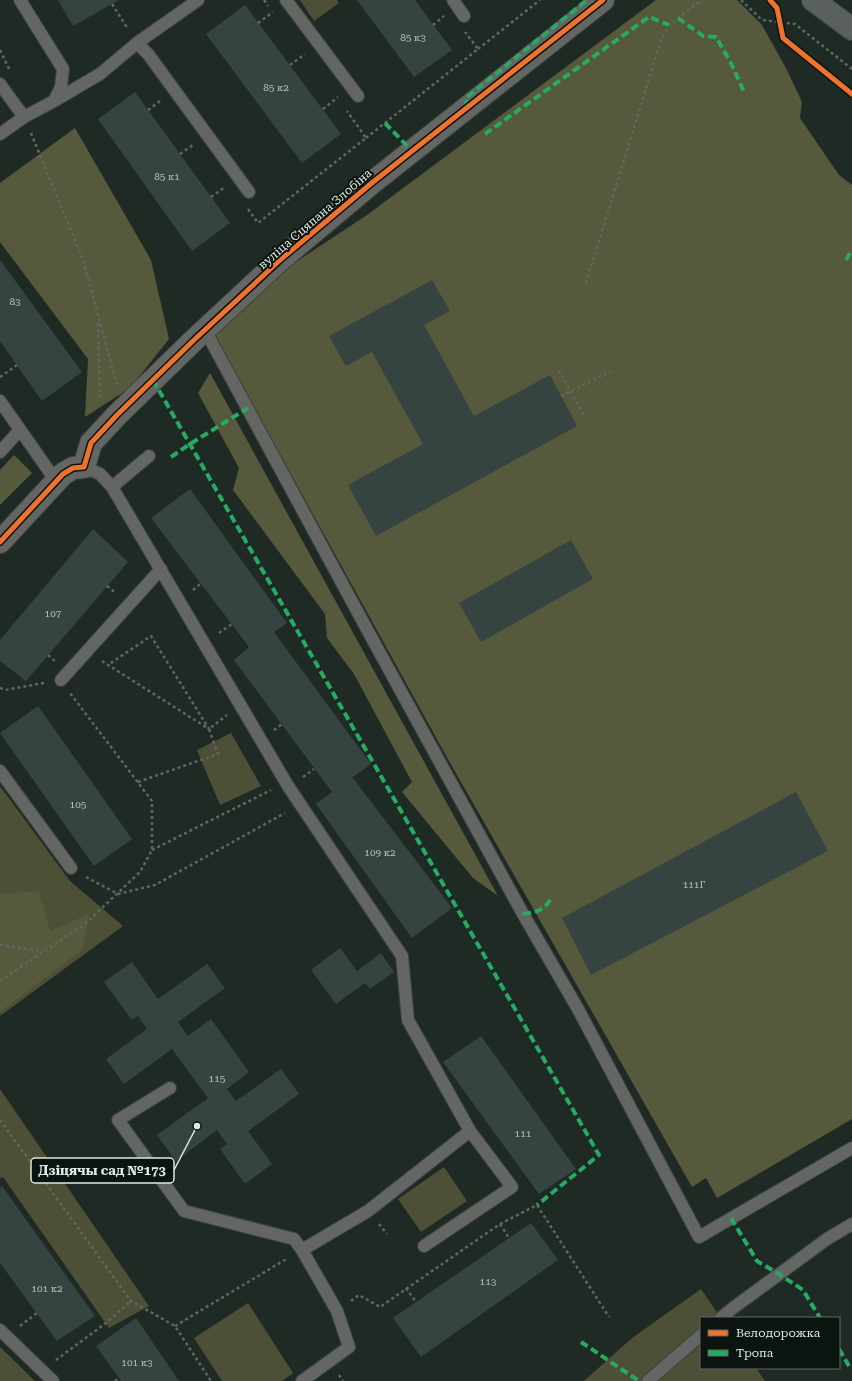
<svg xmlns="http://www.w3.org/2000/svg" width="852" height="1381" viewBox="0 0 852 1381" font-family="'Roboto Serif',serif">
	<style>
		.green { fill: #4d4f36 }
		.forest { fill: #56593b }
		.building { fill: #364441 }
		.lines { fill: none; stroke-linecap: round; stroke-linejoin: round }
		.lane-casing { stroke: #3a4440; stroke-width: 14 }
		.street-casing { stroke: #3a4440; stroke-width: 24 }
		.secondary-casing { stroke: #3a4440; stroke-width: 24 }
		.path { stroke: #606661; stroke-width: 2.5; stroke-dasharray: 3 3; stroke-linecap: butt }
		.lane { stroke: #636663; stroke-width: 12 }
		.street { stroke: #636663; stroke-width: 22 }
		.secondary { stroke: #5a605b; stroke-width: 22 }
		.quiet { stroke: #26ab63; stroke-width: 4; stroke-dasharray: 8 4; stroke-linecap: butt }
		.cycleway-casing { stroke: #0c1410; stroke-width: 8 }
		.cycleway { stroke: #ef722f; stroke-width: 5 }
		.labels { text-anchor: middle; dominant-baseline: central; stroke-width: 4; stroke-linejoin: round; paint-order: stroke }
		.number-label { font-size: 10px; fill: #b3c0ba }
		.street-label { font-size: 12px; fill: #dde9e3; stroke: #0c1410 }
		.leader { fill: none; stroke: #dde9e3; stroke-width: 1.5 }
		.callout-dot { fill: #dde9e3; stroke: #0c1410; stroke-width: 1.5 }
		.callout { fill: #0c1410; stroke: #dde9e3; stroke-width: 1.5 }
		.callout-label { font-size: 13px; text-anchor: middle; font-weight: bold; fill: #dde9e3 }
	</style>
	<rect width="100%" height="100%" fill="#1f2a25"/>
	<!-- green -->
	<path class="green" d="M300,0H337L339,3L314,21Z
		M231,733L261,786L220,805L197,750Z
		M0,786L70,881L123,926L0,1016Z
		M0,1089L149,1306L109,1328L3,1177L0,1178Z
		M444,1167L467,1201L421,1232L398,1199Z
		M701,1289L721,1318H701V1368H756L765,1381H584L632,1338Z
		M248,1303L293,1373L282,1381H222L194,1338Z
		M0,1347L35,1381H0Z"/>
	<!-- forest -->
	<path class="forest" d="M656,0H737L762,25L787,70L802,102L800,118L839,175L852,185V1119L717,1198L706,1178L692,1187L449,761L212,331L261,285L367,215Z
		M75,128L151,260L169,339L130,388L85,417L88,359L0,242V183Z
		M210,373L498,896L473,878L402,792L412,782L354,674L327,638L325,614L233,490L239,468L198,393Z
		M14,455L32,473L0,505V470Z
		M39,891L50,931L89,914L82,950L0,1012V894Z"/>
	<!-- building -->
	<path class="building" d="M58,0H119L73,26Z
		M357,0H415L452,50L414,77Z
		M245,5L341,134L302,163L206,34Z
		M135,92L230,223L192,251L98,119Z
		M0,260L82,372L42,401L0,341Z
		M432,280L450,311L424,325L474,416L550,375L577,426L376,536L348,485L423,444L372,352L346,366L329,336Z
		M190,489L287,623L274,632L371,764L349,780L353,778L452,908L412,938L316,804L332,792L234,660L249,647L151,518Z
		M93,529L128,562L26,681L0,661V640Z
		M571,540L593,579L481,642L459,603Z
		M38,706L132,839L94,866L0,733Z
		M796,792L828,851L591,975L562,918Z
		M340,948L357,971L381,953L394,972L370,989L365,983L336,1004L311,970Z
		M132,962L158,999L207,964L225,988L178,1022L188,1036L211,1019L249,1072L227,1089L236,1101L281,1069L299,1094L248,1131L272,1164L245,1184L220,1149L227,1144L217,1130L176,1161L157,1135L208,1098L172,1049L124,1084L106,1059L147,1029L138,1016L132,1020L104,982Z
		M481,1036L576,1169L539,1194L443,1062Z
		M2,1186L95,1316L57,1341L0,1263V1188Z
		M531,1223L558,1260L421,1357L393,1318Z
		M136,1318L179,1381H121L96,1346Z"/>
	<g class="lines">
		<defs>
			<path id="lane" d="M20,0L63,69L61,87L54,101
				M286,0L358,96
				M453,0L464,16
				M137,43L148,54L249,192
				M0,84L24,117
				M0,134L24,117L54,101L100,74L137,43L198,0
				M205,330L369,633L523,914L578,1009L699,1237L852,1148
				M0,401L56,481
				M0,452L20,430
				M84,467L100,474L112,487L288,786L402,956L408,1020L470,1131L512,1187L424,1246
				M112,487L149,456
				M61,680L161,569
				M0,771L71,868
				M170,1088L118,1120L184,1211L294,1239L302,1250L368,1211L470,1131
				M302,1250L337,1311L349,1347L302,1381
				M721,1318L733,1308L827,1239L852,1224
				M0,1330L53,1381
				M648,1381L701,1335"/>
			<path id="street" d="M0,542L63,474L73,468L84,467L91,443L117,415L194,340L280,260L373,182L603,0"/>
			<path id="secondary" d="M813,0L852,29"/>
		</defs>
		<!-- lane casing -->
		<use href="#lane" class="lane-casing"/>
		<!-- street casing -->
		<use href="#street" class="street-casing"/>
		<!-- secondary casing -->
		<use href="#secondary" class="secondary-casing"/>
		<!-- path -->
		<path class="path" d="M264,0L268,6
			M741,0L762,20L795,24L852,69
			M112,4L128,29
			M258,23L273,12
			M433,25L444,16
			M478,49L540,0
			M0,50L9,69
			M290,65L305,54
			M323,109L338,97
			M148,110L160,101
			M31,133L83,260L117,385
			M366,138L478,49L465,32
			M180,154L193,145
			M211,197L225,187
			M248,209L258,223L366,138L347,111
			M586,283L661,40L669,25L702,0
			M98,323L100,400
			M559,370L585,418
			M0,377L17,365
			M561,396L611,371
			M107,586L116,593
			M193,590L200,584
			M219,633L232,624
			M48,655L55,661
			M102,661L108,665L209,729L151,636L108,665
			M0,688L5,690L44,683
			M274,730L282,724
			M303,777L314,769
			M138,782L218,754L209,729L227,715
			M152,850L271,790
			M86,877L118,894L155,885L285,813
			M0,945L43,951
			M0,981L85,924L140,872L152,850V801L70,693
			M0,1120L131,1301L175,1326L211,1381
			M379,1224L387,1234
			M500,1224L509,1238
			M406,1288L416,1302
			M351,1301L359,1295L380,1307L500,1224L537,1205L609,1317
			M20,1326L37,1313
			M175,1326L288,1258
			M56,1360L106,1323L131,1301
			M339,1375L343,1381
			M115,1381L119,1378"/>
		<!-- lane -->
		<use href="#lane" class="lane"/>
		<!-- street -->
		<use href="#street" class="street"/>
		<!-- secondary -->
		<use href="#secondary" class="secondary"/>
		<!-- quiet -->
		<path class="quiet" d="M678,18L703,36L716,37L731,63L745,94
			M467,108L466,98L587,0
			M385,123L412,151
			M485,134L649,17L669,25
			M846,260L852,250
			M153,380L599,1155L537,1205
			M171,457L190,444L248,408
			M523,914C536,912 543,911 551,899
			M731,1218L757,1261L779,1274L803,1290L820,1318
			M581,1342L639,1381
			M839,1349L849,1366"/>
		<defs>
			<path id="cycleway" d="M770,0L777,8L783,38L852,94
				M0,542L63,474L73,468L84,467L91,443L117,415L194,340L280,260L373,182L603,0"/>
		</defs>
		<!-- cycleway casing -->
		<use href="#cycleway" class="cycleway-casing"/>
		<!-- cycleway -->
		<use href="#cycleway" class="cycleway"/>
	</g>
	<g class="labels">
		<!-- number labels -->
		<g class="number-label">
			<text x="413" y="37">85 к3</text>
			<text x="276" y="87">85 к2</text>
			<text x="167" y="176">85 к1</text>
			<text x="15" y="301">83</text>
			<text x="53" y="613">107</text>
			<text x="78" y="804">105</text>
			<text x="380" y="852">109 к2</text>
			<text x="694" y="884">111Г</text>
			<text x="217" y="1078">115</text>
			<text x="523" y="1133">111</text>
			<text x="488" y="1281">113</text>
			<text x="47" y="1288">101 к2</text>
			<text x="137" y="1362">101 к3</text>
		</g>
		<!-- street labels -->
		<g class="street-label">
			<text transform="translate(315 219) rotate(-41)">вуліца Сцяпана Злобіна</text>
		</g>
	</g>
	<!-- callouts -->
	<path class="leader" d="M197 1126L174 1170"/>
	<circle class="callout-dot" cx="197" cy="1126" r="4"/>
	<rect class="callout" x="31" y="1158" width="143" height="25" rx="4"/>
	<g class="callout-label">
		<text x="102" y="1175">Дзіцячы сад №173</text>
	</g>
	<!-- legend -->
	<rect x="700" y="1317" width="140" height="52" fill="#0c1410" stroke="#606964"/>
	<rect x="708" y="1330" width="20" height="6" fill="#ef722f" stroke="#606964"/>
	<text x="736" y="1337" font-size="12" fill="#dde9e3">Велодорожка</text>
	<rect x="708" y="1350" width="20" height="6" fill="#26ab63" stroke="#606964"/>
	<text x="736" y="1357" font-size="12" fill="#dde9e3">Тропа</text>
</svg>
